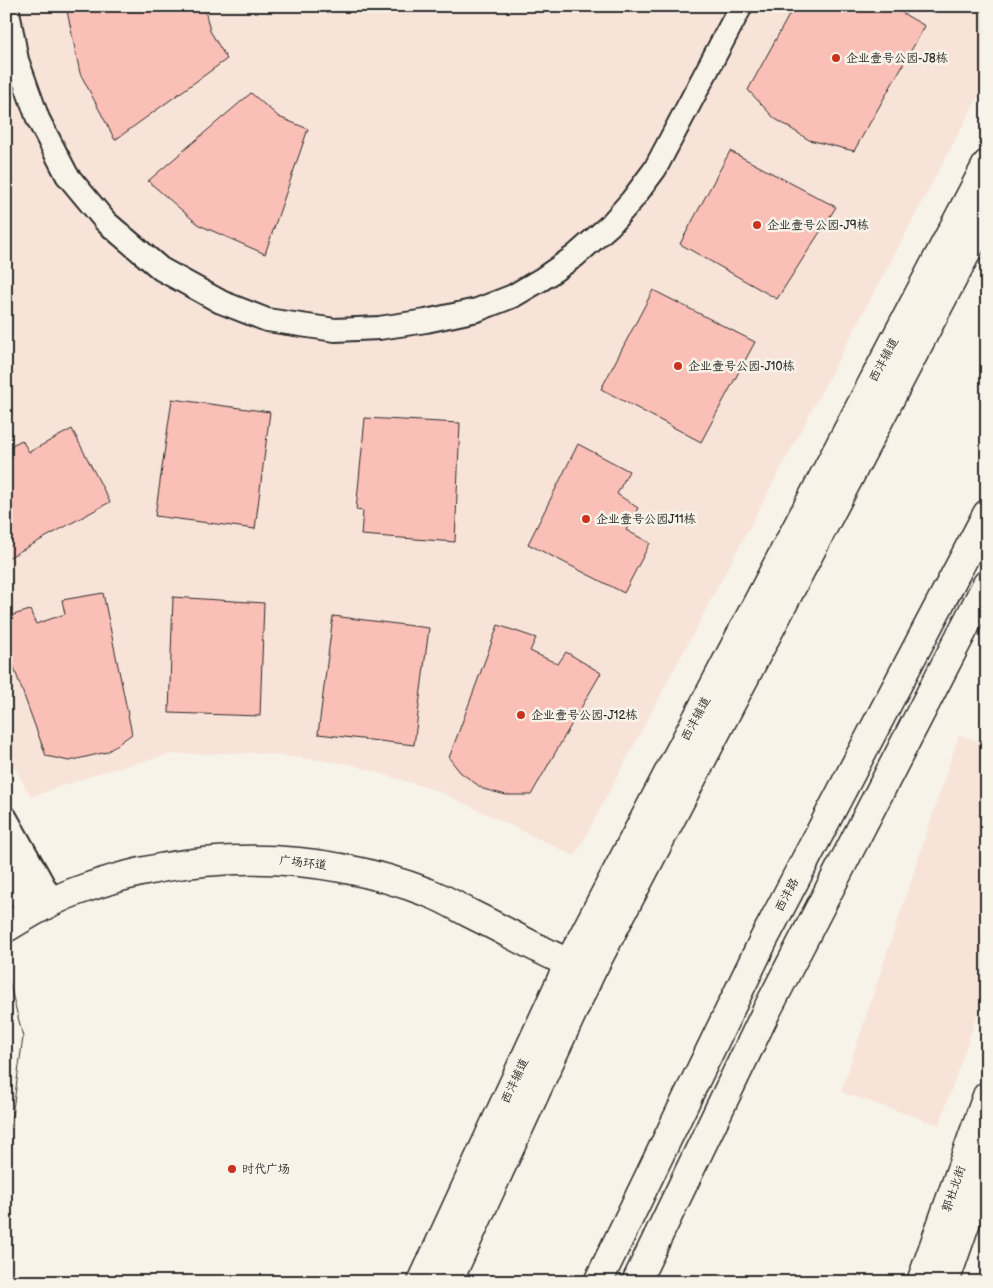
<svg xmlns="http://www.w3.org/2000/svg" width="993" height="1288" viewBox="0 0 993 1288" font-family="'Balsamiq Sans','LXGW WenKai TC',sans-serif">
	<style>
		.built { fill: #f8e3d9 }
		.building { fill: #fabfb6; stroke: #2b2b2b }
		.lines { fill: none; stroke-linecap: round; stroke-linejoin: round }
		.street-casing { stroke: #2b2b2b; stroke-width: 26 }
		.secondary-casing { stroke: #2b2b2b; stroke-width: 31 }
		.highway-casing { stroke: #2b2b2b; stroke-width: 31 }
		.street { stroke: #f7f3e8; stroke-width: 22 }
		.secondary { stroke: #f7f3e8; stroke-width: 28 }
		.highway { stroke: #f7f3e8; stroke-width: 28 }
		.tram { stroke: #2b2b2b; stroke-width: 1 }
		.poi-dot { fill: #c8321e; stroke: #f7f3e8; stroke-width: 2 }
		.labels { text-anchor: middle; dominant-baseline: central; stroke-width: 5; stroke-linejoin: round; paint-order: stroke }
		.poi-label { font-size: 12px; fill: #2b2b2b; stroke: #f7f3e8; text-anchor: start }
		.street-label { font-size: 12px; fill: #2b2b2b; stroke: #f7f3e8 }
	</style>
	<rect width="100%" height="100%" fill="#f7f3e8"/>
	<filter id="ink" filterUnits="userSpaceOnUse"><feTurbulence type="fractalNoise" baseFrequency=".02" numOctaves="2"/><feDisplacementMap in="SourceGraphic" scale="10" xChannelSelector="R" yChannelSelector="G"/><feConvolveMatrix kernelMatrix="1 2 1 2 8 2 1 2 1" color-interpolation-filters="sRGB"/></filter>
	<g filter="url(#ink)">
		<!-- built -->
		<path class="built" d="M6,6H987V80L575,856L438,791L350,764L258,753L171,754L99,773L31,797L6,752Z
			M959,735L987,744V987L939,1125L841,1092Z"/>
		<!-- building -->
		<path class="building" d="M66,6H204L210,31L227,59L115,140L80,73Z
			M794,6H890L925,26L854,151L809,140L774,118L748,90Z
			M251,93L279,117L308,129L265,254L199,225L148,181Z
			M730,151L836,207L777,299L680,244Z
			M653,290L755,342L701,442L601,389Z
			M172,399L270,412L255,529L155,516Z
			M365,418L460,423L455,542L361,535L363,511L356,510Z
			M72,429L110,502L6,559V448L22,440L29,452Z
			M578,444L629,471L617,494L638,508L626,530L650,543L624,593L528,544Z
			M103,593L132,734L107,752L69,761L46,756L6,646V617L30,610L36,624L65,614L62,600Z
			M173,597L264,603L260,716L169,713Z
			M333,616L429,628L414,745L318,734Z
			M498,625L536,638L530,651L558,664L566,652L601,673L531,795H506L483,789L460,772L449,758Z"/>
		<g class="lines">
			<defs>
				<path id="street" d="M7,6L17,60L38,119L67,175L106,222L161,269L221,302L267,320L335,330L379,328L426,321L477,310L513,296L542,279L575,256L610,225L632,200L655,169L741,6
					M6,818L53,902"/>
				<path id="secondary" d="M6,865L32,912
					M6,928C29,914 52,900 77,891C190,849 316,849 429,893C443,898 456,906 469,913C508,932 545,954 585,970
					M422,1282L569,963L987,164
					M448,1282L591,972L987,213
					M921,1282L987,1096
					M945,1282L987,1161"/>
				<path id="highway" d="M598,1282L764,939L987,514
					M636,1282L766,1012L987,584"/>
			</defs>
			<!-- street casing -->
			<use href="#street" class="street-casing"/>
			<!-- secondary casing -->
			<use href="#secondary" class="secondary-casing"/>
			<!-- highway casing -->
			<use href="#highway" class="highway-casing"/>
			<!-- street -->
			<use href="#street" class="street"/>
			<!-- secondary -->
			<use href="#secondary" class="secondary"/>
			<!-- highway -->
			<use href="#highway" class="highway"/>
			<!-- tram -->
			<path class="tram" d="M6,969L23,1037L11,1124L6,1136
				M6,1026L8,1035L6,1052"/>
		</g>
	</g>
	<!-- markers -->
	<g class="poi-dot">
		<circle cx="836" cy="58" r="5"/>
		<circle cx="757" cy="225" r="5"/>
		<circle cx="678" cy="366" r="5"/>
		<circle cx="586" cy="519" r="5"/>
		<circle cx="521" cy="715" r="5"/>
		<circle cx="232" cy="1169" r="5"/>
	</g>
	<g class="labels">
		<!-- poi labels -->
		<g class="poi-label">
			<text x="846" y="58">企业壹号公园-J8栋</text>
			<text x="767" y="225">企业壹号公园-J9栋</text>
			<text x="688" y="366">企业壹号公园-J10栋</text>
			<text x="596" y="519">企业壹号公园J11栋</text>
			<text x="531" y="715">企业壹号公园-J12栋</text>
			<text x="242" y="1169">时代广场</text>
		</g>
		<!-- street labels -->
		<g class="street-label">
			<text transform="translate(884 360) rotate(-62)">西沣辅道</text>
			<text transform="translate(696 719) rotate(-62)">西沣辅道</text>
			<text transform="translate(303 863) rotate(6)">广场环道</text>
			<text transform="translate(787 895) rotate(-62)">西沣路</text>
			<text transform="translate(515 1081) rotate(-65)">西沣辅道</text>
			<text transform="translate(954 1189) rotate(-71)">郭杜北街</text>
		</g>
	</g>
	<!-- margin -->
	<rect width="993" height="1288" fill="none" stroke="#f7f3e8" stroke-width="25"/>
	<rect x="12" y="12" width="968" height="1263" fill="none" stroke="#2b2b2b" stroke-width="2" filter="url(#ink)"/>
</svg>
